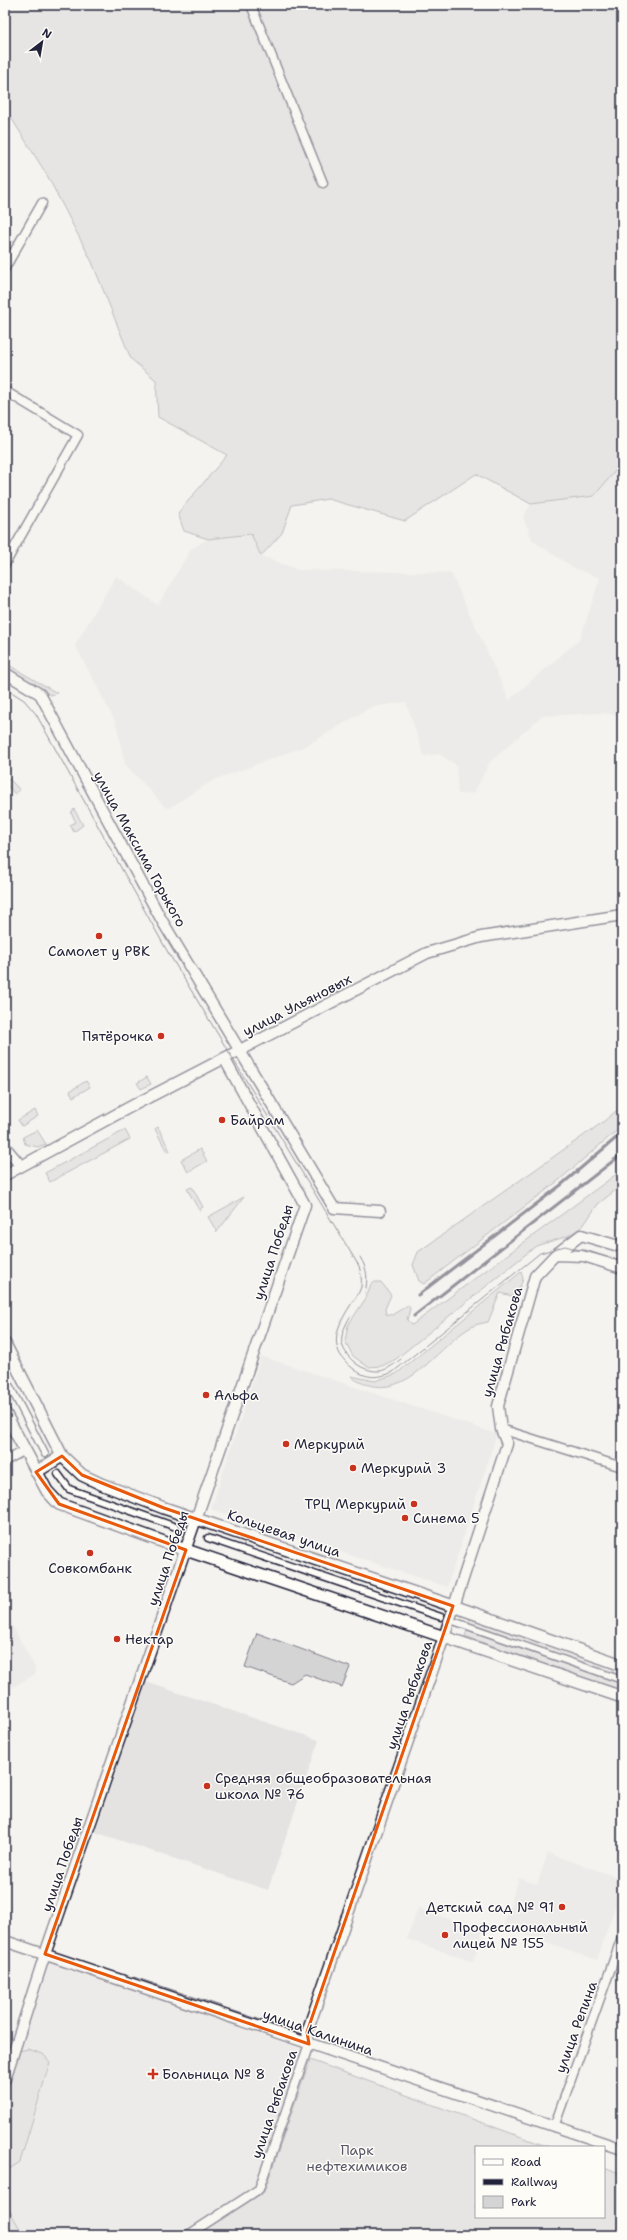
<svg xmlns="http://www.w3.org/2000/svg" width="627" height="2240" viewBox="0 0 627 2240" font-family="'Shantell Sans',sans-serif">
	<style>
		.built { fill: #e4e3e2 }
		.green { fill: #d5d4d5; stroke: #7c7b88 }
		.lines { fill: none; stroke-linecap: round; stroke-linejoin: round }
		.pedestrian-casing { stroke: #22223b; stroke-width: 9 }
		.minor-casing { stroke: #22223b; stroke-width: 11 }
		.tertiary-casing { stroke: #22223b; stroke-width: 13 }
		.secondary-casing { stroke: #22223b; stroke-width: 14 }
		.pedestrian { stroke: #fdfcf7; stroke-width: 6 }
		.minor { stroke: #fdfcf7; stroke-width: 8 }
		.tertiary { stroke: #fdfcf7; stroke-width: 10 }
		.secondary { stroke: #fdfcf7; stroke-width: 11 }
		.tram { stroke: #22223b; stroke-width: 1 }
		.rail { stroke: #22223b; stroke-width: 3 }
		.marked { fill: none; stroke: #e8590c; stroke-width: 3; stroke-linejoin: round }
		.poi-dot { fill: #c8321e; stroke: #fdfcf7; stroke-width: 1.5 }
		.labels { text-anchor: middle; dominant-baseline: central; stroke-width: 3; stroke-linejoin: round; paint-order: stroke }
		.street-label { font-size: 14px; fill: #22223b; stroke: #fdfcf7 }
		.poi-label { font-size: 14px; fill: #22223b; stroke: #fdfcf7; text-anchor: start }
		.park-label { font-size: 14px; fill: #585769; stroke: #fdfcf7 }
	</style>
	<rect width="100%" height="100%" fill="#f4f3ef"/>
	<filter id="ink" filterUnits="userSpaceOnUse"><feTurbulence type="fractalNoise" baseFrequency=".025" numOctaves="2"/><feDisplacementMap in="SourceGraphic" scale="8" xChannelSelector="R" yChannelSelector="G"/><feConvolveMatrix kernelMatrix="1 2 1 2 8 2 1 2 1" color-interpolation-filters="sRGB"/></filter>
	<g filter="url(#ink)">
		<!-- built -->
		<path class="built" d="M622,462V716L602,713L542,716L490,762L474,793L458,794L456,765L439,754L424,756L406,702L371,707L306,746L214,780L167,809L125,764L116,723L75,645L116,576L158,605L191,549L208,539L251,534L261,556L299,570L451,573L509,700L580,639L600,578L574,568L533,541L523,517L531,504L594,495Z
			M261,1356L497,1434L447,1587L211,1509Z
			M5,1620L11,1623L35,1668L34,1675L5,1691Z
			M146,1682L319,1740L268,1890L95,1832Z
			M548,1853L622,1879V1887L597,1960L503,1927L519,1878L537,1884Z
			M418,1908L483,1931L473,1962L407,1939Z
			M50,1961L302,2049L255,2185L179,2235H5V2099Z
			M622,1969V1989L616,1987Z"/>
		<!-- green -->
		<path class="green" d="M5,5H622V463L594,496L531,504L476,474L405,521L328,499L292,505L282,533L261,556L251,534L208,539L184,531L178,513L227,455L158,417L156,380L131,359L92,262L47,175L5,108Z
			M5,663L57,693L51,695L5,668Z
			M9,779L20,790L15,794L5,783Z
			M74,809L83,825L74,832L70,825L76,822L71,813Z
			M147,1077L151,1084L141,1089L137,1083Z
			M86,1081L90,1087L73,1097L70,1091Z
			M622,1106V1126L558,1181L424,1284L419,1281L413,1265L418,1252L603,1122Z
			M35,1110L38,1116L22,1126L18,1120Z
			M158,1127L170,1151L167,1152L155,1129Z
			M37,1130L46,1144L38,1147L25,1144L23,1137Z
			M125,1130L130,1139L50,1182L45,1173Z
			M200,1149L207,1161L188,1172L181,1160Z
			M622,1170V1185L598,1204L583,1226L568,1236L536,1246L396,1359L382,1366L368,1367L353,1356L345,1341L348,1325L366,1298L371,1285L375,1282H381L391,1295L385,1309L386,1314L392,1315L408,1305L410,1309L407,1320L412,1325Z
			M192,1187L203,1207L199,1210L187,1189Z
			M244,1197L217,1232L208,1217Z
			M521,1272L523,1279L516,1297L500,1293L488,1322C483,1323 477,1324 473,1326C440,1343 414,1393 373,1386C364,1384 357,1382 351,1376L375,1381L396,1374Z
			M470,1618L622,1671V1678L468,1624Z
			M467,1630L622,1684V1691L465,1636Z
			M257,1633L350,1667L342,1687L305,1674L291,1683L245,1667Z
			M134,1977L221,2006L220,2011L133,1982Z
			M231,2010L300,2033L298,2038L229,2014Z
			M28,2049L43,2054L50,2062L20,2162L5,2172V2090L19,2051Z
			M310,2060L549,2147H476V2217H604V2167L622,2174V2235H197L264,2192Z
			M5,2203L22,2232L17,2235L10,2234L5,2226Z"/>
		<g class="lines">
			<defs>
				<path id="pedestrian" d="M5,1377L45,1454
					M58,1474L69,1489L176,1527
					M208,1538L441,1617
					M456,1622L622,1680"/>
				<path id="minor" d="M251,5L323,183
					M5,268L42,203
					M5,391L78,435L5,564
					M501,1429L622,1467
					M5,1461L25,1450
					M554,2127L622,1937
					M188,2235L259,2189L309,2044"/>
				<path id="tertiary" d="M5,673L40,694L161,919L334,1208L380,1211
					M5,1147L21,1166
					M5,1175L130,1107L427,953L481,937L622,915
					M555,1255L584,1256L622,1268
					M5,1941L622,2149
					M309,2044L307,2032L444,1637L507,1444L501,1429L498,1406L535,1276L555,1255L581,1235L622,1247
					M5,2079L45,1954L305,1205L224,1058"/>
				<path id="secondary" d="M5,1344L62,1456L82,1475L101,1484L164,1508L453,1606L622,1665
					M5,1413L47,1491L59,1504L186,1550L622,1697
					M36,1472L62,1456"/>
			</defs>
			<!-- pedestrian casing -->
			<use href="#pedestrian" class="pedestrian-casing"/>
			<!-- minor casing -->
			<use href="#minor" class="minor-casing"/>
			<!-- tertiary casing -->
			<use href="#tertiary" class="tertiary-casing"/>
			<!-- secondary casing -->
			<use href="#secondary" class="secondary-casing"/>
			<!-- pedestrian -->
			<use href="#pedestrian" class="pedestrian"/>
			<!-- minor -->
			<use href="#minor" class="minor"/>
			<!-- tertiary -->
			<use href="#tertiary" class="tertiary"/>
			<!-- secondary -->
			<use href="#secondary" class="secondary"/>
			<!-- tram -->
			<path class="tram" d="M5,688L24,700L36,714L166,949L359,1266C361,1273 362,1280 361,1287C359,1294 354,1300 350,1306C334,1331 328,1350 355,1370C367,1379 380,1378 393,1372L540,1253L565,1246L622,1261
				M165,935L183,965
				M360,1257C368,1270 368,1279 365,1293
				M350,1317C346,1324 340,1335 342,1344C347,1360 363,1372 380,1371C387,1370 396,1363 401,1359"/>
			<!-- rail -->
			<path class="rail" d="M418,1295L561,1185L622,1133
				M414,1316L622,1154"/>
		</g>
	</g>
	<!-- marked area -->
	<path d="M0 0H627V2240H0ZM62,1456L82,1475L164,1508L453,1606L307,2032L309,2044L45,1954L186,1550L59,1504L36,1472Z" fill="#f4f3ef" fill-opacity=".55" fill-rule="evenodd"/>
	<path class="marked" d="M62,1456L82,1475L164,1508L453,1606L307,2032L309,2044L45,1954L186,1550L59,1504L36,1472Z"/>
	<!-- markers -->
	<g class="poi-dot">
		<circle cx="99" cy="936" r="4"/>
		<circle cx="161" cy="1036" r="4"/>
		<circle cx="222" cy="1120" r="4"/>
		<circle cx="206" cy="1395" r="4"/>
		<circle cx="286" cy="1444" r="4"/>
		<circle cx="353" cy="1468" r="4"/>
		<circle cx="414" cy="1504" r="4"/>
		<circle cx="405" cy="1518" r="4"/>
		<circle cx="90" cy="1553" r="4"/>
		<circle cx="117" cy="1639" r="4"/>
		<circle cx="207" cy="1786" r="4"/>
		<circle cx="562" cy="1907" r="4"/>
		<circle cx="445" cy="1935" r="4"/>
		<path d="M151 2068h4v4h4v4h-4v4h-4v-4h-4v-4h4z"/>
	</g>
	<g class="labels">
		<!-- street labels -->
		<g class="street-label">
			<text transform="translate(140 849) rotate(61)">улица Максима Горького</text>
			<text transform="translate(297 1005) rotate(-27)">улица Ульяновых</text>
			<text transform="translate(273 1252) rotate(-72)">улица Победы</text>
			<text transform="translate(502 1342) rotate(-74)">улица Рыбакова</text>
			<text transform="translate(284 1533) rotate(19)">Кольцевая улица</text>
			<text transform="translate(168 1558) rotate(-71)">улица Победы</text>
			<text transform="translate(409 1695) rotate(-71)">улица Рыбакова</text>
			<text transform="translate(62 1864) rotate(-71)">улица Победы</text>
			<text transform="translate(576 2027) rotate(-70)">улица Репина</text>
			<text transform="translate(318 2032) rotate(19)">улица Калинина</text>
			<text transform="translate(274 2104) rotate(-71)">улица Рыбакова</text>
		</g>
		<!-- poi labels -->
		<g class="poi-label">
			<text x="99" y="951" text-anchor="middle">Самолет у РВК</text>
			<text x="153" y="1036" text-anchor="end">Пятёрочка</text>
			<text x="230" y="1120">Байрам</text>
			<text x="214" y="1395">Альфа</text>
			<text x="294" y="1444">Меркурий</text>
			<text x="361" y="1468">Меркурий 3</text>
			<text x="406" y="1504" text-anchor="end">ТРЦ Меркурий</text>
			<text x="413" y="1518">Синема 5</text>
			<text x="90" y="1568" text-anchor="middle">Совкомбанк</text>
			<text x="125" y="1639">Нектар</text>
			<text x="215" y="1778">Средняя общеобразовательная<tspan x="215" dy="16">школа № 76</tspan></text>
			<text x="554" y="1907" text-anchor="end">Детский сад № 91</text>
			<text x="453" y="1927">Профессиональный<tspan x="453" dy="16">лицей № 155</tspan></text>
			<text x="162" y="2074">Больница № 8</text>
		</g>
		<!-- park labels -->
		<g class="park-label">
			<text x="357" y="2150">Парк<tspan x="357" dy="16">нефтехимиков</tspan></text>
		</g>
	</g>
	<!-- margin -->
	<rect width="627" height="2240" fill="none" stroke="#fdfcf7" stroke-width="20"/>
	<rect x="10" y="10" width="607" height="2220" fill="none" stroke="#22223b" stroke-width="1.5" filter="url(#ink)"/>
	<!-- legend -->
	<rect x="475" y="2146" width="130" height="72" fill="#fdfcf7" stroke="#a5a5ac"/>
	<rect x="483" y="2159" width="20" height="6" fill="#fdfcf7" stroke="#a5a5ac"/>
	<text x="511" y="2166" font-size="12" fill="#22223b">Road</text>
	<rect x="483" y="2179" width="20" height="6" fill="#22223b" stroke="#a5a5ac"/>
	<text x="511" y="2186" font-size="12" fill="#22223b">Railway</text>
	<rect x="483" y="2196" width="20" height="12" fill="#d5d4d5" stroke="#a5a5ac"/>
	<text x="511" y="2206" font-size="12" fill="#22223b">Park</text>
	<!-- north arrow -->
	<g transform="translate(42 42) rotate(31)" stroke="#fdfcf7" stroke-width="3" paint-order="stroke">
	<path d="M0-3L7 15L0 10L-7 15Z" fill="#22223b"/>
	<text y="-6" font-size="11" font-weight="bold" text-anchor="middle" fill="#22223b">N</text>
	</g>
</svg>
